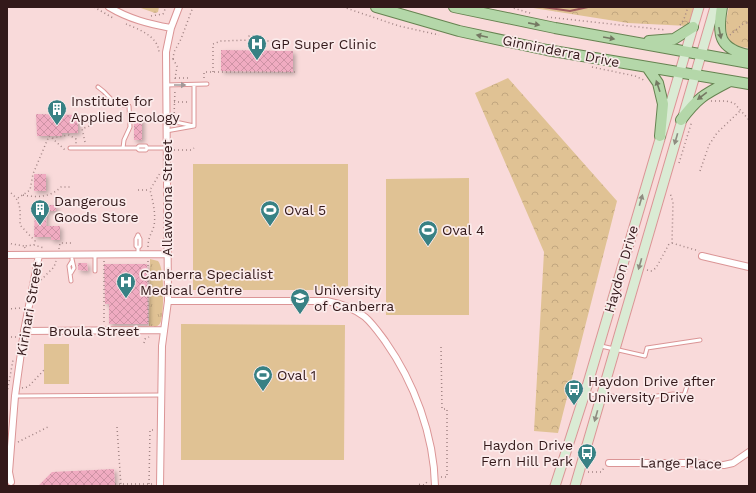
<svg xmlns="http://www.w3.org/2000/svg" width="756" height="493" viewBox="0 0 756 493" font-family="'Work Sans',sans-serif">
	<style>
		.grass { fill: url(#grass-tufts) }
		.forest { fill: url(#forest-crowns) }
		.pitch { fill: #e0c294 }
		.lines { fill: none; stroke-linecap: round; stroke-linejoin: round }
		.stream { stroke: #a25e60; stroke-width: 2 }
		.building { fill: url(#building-cross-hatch); filter: url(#shadow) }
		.service-casing { stroke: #db9596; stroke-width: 5 }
		.minor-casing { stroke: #db9596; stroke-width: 8 }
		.secondary-casing { stroke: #db9596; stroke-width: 11 }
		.primary-casing { stroke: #668351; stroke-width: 12 }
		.path { stroke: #a18484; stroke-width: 1.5; stroke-dasharray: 1 3; stroke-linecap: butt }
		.service { stroke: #fff; stroke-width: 3 }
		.minor { stroke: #fff; stroke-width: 6 }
		.secondary { stroke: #daebd4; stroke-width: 9 }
		.primary { stroke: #b4d7a9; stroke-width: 10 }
		.oneway { fill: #747862 }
		.oneway2 { fill: #a39898 }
		.oneway3 { fill: #8f8c80 }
		.labels { text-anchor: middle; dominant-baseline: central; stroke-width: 3.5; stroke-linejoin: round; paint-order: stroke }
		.poi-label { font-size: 14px; fill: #33191a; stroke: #fbebeb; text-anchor: start }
		.street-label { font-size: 14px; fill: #33191a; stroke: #fbebeb }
	</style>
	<defs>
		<pattern id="grass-tufts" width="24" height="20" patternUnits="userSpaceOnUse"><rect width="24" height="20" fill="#e0c294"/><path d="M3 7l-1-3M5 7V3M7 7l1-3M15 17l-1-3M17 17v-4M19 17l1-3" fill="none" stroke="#c1a67f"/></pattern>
		<pattern id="forest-crowns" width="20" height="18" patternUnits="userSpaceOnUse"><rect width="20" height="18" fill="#e0c294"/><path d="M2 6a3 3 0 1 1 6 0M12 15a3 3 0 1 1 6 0" fill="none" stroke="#c1a67f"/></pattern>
		<pattern id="building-cross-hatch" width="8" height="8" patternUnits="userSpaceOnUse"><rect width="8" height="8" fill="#f0abc1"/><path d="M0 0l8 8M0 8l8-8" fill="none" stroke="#ce93a5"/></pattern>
		<filter id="shadow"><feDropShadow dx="2.5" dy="2.5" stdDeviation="2" flood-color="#0004"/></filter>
	</defs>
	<rect width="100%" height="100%" fill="#f9dada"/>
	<!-- grass -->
	<path class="grass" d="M150,259L158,261C165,269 164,310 161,321C160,325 157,326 154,328V326H149Z"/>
	<!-- forest -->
	<path class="forest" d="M138,7H159L158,12L155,13Z
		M527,7H694L688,26L628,23Z
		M729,7H749V48C745,47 740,47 736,45C722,39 726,19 729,7Z
		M508,78L617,201L558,433L534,431L544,252L475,93Z"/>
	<!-- pitch -->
	<path class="pitch" d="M193,164H348V290H193Z
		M469,178V315H386V179Z
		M181,324L345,325L344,460H181Z
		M44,344H69V384H44Z"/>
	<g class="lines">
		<!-- stream -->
		<path class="stream" d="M543,7L570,11L588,7"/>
	</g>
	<!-- building -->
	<path class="building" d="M221,50L293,51V72L221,71Z
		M36,114L78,115V133H62V136H37Z
		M134,117H142V140H134Z
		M34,174H46V191H34Z
		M35,205H56V211H47L46,226H60V240H51V237H34Z
		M78,263H87L88,271L78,270Z
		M104,264H147L148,324H109V304H105Z
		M114,469L115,486H38L52,472Z"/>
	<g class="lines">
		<defs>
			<path id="service" d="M166,85L207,84
				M98,87C114,98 106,102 129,106L130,127L124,140L123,148
				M166,120L194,126
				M194,126V85
				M166,131L194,126
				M70,148H137L139,146H146L147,148H167
				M137,148L139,150H146L147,148
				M138,248L140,246V239L138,235
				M138,254V248L136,246V239L138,235
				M95,255V271
				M71,273L74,268L72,259
				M71,281L69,266L72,261
				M601,346L645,356L647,348L700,340
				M586,394L609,395L625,400L673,394L684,395L687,386
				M15,396L161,395"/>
			<path id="minor" d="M109,7C129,19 149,24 171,28
				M7,255L167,254
				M702,256L749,267
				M168,301H327C342,304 354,308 365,317C373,324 379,333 385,341C414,382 434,435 435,486
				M24,331L164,330
				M609,463H688L724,465L733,463L749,452
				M11,482L9,472L15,396L24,331L39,255
				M160,486L162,346L168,301L166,52L171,28L179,7"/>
			<path id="secondary" d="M555,486L585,393L699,7
				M575,486L715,7"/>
			<path id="primary" d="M376,7L459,31L547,50L749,84
				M454,7L555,28L749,63
				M722,7C717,35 719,49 749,55
				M649,41L674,39L693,27
				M647,67L658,83L663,104L660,136
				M681,120C698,97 705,94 730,81"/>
		</defs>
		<!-- service casing -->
		<use href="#service" class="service-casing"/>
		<!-- minor casing -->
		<use href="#minor" class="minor-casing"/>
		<!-- secondary casing -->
		<use href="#secondary" class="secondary-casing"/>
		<!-- primary casing -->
		<use href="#primary" class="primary-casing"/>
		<!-- path -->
		<path class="path" d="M94,7L113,18
			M343,7L399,26L439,35
			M510,7L533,14
			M151,16L163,14L166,7
			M547,17L666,30
			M126,24C138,29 158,36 159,52
			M680,25L684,19L688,7
			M730,35L743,24L749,22
			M173,59L177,66L175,79
			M173,59L174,52L181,39L193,7
			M592,67L635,76L646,81
			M213,72V44L221,41L249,40V36H262V41H275V46
			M175,78H191
			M204,78V72H295
			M711,101H726L734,103L749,120
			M174,102H190
			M174,117L175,89
			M52,138L65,150
			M85,142L82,129L89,126V118
			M174,150H191L194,148
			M679,163L692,121
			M700,171L709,145L717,133L741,110
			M138,190H150
			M7,193H11C22,202 20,212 20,225L35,241L34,245
			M23,195C37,198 51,197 61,187H71
			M18,198L30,190L33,174L49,136L52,138L69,135L76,139V144
			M7,243L24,246
			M672,243L699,251
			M148,247C148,237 152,233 154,226C156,214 153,201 150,190L160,173
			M25,248L24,246L34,245L44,248
			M59,249L60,243H71
			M104,261V323H106
			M148,261V323
			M647,270L651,271L656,268L669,244L672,243L673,202L670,193
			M41,280L54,267L56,261
			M7,309L21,308
			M7,337H17
			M144,343L145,339L149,337
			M441,347L442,409H447V477H441
			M22,388L28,387L44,370
			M7,393L13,360
			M117,427L121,486
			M18,442L48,427
			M588,472H601L604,468
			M115,484H154
			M149,484L150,430H154
			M417,486V484L424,485L428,481"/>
		<!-- service -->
		<use href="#service" class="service"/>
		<!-- minor -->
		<use href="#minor" class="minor"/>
		<!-- secondary -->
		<use href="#secondary" class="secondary"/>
		<!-- primary -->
		<use href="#primary" class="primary"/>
	</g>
	<!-- one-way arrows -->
	<defs><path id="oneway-solid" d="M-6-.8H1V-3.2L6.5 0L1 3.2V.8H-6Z"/></defs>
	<g class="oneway">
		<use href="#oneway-solid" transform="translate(534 24) rotate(11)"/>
		<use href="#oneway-solid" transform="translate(720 33) rotate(79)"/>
		<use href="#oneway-solid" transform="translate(482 36) rotate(-168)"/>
		<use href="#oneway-solid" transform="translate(609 38) rotate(10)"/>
		<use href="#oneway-solid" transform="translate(658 86) rotate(-109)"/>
		<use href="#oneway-solid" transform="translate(702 96) rotate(143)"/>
	</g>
	<use class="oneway2" href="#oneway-solid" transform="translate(180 85)"/>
	<g class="oneway3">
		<use href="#oneway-solid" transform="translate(676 139) rotate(106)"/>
		<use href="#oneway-solid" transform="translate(641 200) rotate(-74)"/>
		<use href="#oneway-solid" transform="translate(640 264) rotate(106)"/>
		<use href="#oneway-solid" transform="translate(596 416) rotate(106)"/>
	</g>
	<!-- icons -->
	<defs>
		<symbol id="hospital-pin" viewBox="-11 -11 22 30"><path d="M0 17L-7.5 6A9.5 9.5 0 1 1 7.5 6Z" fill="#388184" stroke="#fbebeb"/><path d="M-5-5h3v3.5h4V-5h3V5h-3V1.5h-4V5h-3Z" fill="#fff"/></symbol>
		<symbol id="building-pin" viewBox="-11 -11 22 30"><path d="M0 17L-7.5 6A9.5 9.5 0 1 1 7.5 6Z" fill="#388184" stroke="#fbebeb"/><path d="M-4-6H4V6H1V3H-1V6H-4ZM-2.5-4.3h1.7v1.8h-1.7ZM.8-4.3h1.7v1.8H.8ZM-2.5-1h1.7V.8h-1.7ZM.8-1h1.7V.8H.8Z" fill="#fff"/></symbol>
		<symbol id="stadium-pin" viewBox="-11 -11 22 30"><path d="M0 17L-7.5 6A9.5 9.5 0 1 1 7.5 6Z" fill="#388184" stroke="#fbebeb"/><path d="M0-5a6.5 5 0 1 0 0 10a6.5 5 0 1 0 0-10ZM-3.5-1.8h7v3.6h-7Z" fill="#fff"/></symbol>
		<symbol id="university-pin" viewBox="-11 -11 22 30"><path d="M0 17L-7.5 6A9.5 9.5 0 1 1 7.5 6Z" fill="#388184" stroke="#fbebeb"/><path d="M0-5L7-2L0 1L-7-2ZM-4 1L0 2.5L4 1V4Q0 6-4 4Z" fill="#fff"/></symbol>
		<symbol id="bus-pin" viewBox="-11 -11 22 30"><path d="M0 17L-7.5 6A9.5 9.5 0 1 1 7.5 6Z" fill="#388184" stroke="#fbebeb"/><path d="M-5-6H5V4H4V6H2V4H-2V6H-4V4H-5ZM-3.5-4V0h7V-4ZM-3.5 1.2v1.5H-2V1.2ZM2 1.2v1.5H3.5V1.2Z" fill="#fff"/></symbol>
	</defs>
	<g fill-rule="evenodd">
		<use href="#hospital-pin" x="246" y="33" width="22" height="30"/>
		<use href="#building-pin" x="46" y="98" width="22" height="30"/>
		<use href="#building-pin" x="29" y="198" width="22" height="30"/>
		<use href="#stadium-pin" x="259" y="199" width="22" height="30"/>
		<use href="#stadium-pin" x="417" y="219" width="22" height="30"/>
		<use href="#hospital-pin" x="115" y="271" width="22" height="30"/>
		<use href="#university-pin" x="289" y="287" width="22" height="30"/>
		<use href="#stadium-pin" x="252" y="364" width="22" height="30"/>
		<use href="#bus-pin" x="563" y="378" width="22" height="30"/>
		<use href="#bus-pin" x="576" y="442" width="22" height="30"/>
	</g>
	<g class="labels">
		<!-- poi labels -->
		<g class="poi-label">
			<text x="271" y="44">GP Super Clinic</text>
			<text x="71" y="101">Institute for<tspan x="71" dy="16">Applied Ecology</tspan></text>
			<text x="54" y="201">Dangerous<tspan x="54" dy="16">Goods Store</tspan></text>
			<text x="284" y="210">Oval 5</text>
			<text x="442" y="230">Oval 4</text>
			<text x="140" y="274">Canberra Specialist<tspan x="140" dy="16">Medical Centre</tspan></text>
			<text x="314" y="290">University<tspan x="314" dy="16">of Canberra</tspan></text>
			<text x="277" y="375">Oval 1</text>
			<text x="588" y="381">Haydon Drive after<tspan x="588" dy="16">University Drive</tspan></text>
			<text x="573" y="445" text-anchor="end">Haydon Drive<tspan x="573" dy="16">Fern Hill Park</tspan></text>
		</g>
		<!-- street labels -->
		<g class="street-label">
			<text transform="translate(561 51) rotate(11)">Ginninderra Drive</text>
			<text transform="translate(167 198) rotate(-90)">Allawoona Street</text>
			<text transform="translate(621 269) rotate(-74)">Haydon Drive</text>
			<text transform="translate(29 309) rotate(-80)">Kirinari Street</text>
			<text x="94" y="331">Broula Street</text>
			<text transform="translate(681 463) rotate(1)">Lange Place</text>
		</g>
	</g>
	<!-- border -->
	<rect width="756" height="493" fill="none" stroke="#33191a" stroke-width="16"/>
</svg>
